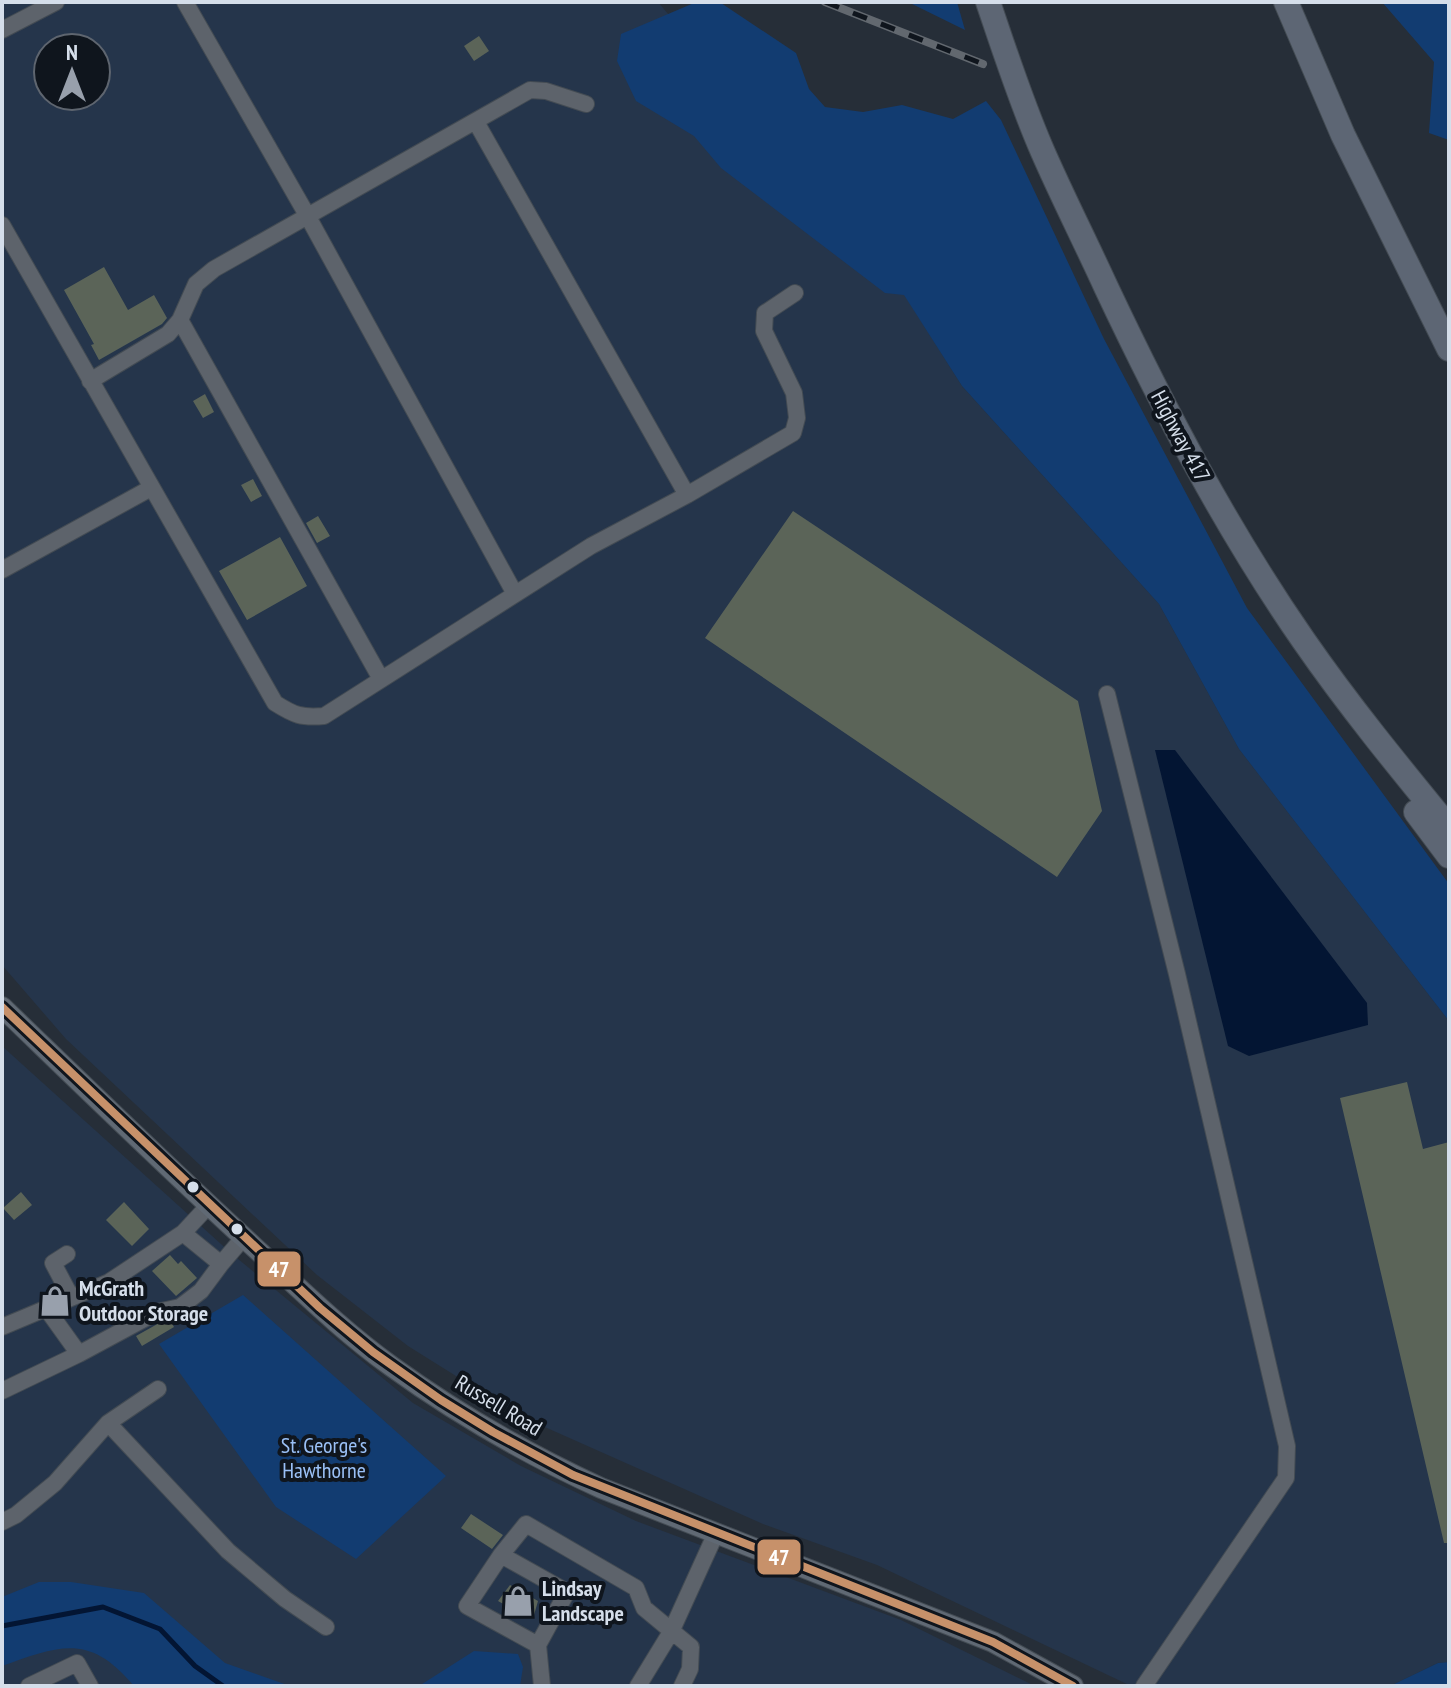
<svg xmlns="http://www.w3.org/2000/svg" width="1451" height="1688" viewBox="0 0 1451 1688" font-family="'PT Sans Narrow',sans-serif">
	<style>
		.built { fill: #25354b; fill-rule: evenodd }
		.green { fill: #123c71 }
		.water { fill: #031533 }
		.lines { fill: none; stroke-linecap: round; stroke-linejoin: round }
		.stream { stroke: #031533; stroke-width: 5 }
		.building { fill: #5b6458 }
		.minor-casing { stroke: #434b53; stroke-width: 18 }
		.major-casing { stroke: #434b53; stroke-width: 22 }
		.highway-casing { stroke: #434b53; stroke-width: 26 }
		.minor { stroke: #5d636b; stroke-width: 16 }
		.major { stroke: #606974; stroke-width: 20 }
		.highway { stroke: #5d6674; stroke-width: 24 }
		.rail-casing { stroke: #62686f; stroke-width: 8 }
		.rail { stroke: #0f151d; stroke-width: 5; stroke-dasharray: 15; stroke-linecap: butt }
		.bus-1-casing { stroke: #0f151d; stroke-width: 14 }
		.bus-1 { stroke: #c7916a; stroke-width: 8 }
		.bus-dot { fill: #d5deea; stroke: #0f151d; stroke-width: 3 }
		.labels { text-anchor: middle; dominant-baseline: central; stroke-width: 8; stroke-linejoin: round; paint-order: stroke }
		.street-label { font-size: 22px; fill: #d5deea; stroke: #0f151d }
		.poi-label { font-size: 22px; font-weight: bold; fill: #d5deea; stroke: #0f151d; text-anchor: start }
		.park-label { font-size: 22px; fill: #9ac0f6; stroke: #0f151d }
		.line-badge { stroke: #0f151d; stroke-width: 3 }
		.badge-label { font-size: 22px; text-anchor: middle; font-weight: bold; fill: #fff }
	</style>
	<rect width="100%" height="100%" fill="#262e38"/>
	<!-- built -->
	<path class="built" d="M2,2H658L904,294L962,386L1159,604L1239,749L1449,1021V1662L1438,1663L1390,1686H1131L877,1565L763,1524L520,1416L408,1346L317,1275L66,1039L2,965ZM48,48H96V96H48Z
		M2,1046L232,1254L413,1403L521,1466L636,1521L901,1620L1035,1686H2Z"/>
	<!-- green -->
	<path class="green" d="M908,2H957L965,30Z
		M1382,2H1449V140L1429,133L1434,62Z
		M694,3H721L796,53L809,89L825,107L863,112L902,105L953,119L986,101L1001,120L1104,339L1247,608L1449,884V1021L1239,749L1159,604L962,386L904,295L885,293L721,168L694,136L636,101L617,61L621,34Z
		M243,1295L446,1476L356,1559L276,1507L159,1344Z
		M39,1582H71L144,1593L225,1663L290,1686H134C90,1633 60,1645 2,1666V1597Z
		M474,1651L518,1654L523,1667L520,1686H419Z
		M1449,1662V1686H1390L1438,1663Z"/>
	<!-- water -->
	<path class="water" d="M1155,750H1175L1367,1003L1368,1025L1249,1056L1228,1046Z"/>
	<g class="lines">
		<!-- stream -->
		<path class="stream" d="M2,1626L103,1607L160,1629L195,1666L223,1686"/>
	</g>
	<!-- building -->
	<path class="building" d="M479,36L489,51L474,61L464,46Z
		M104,267L128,310L154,295L167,318L162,324L99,360L91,345L94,344L64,290Z
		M205,394L214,412L203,418L193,401Z
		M253,479L262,496L251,502L241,485Z
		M793,511L1078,701L1102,811L1057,877L705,638Z
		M318,516L330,536L317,543L306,523Z
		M280,537L307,586L247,620L219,571Z
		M1407,1082L1423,1149L1449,1142V1543H1444L1340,1098Z
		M21,1192L32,1205L14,1220L3,1208Z
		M124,1202L149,1229L132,1246L106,1220Z
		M170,1255L178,1264L181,1261L197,1278L176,1296L152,1271Z
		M170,1320L174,1327L142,1346L136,1336L161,1322Z
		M471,1514L503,1535L492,1549L461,1528Z
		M510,1585L538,1601L534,1615L526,1617L498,1601Z"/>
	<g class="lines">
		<defs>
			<path id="minor" d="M185,2L307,215L515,594
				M2,30L56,2
				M476,122L687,495
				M2,225L275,703C294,715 301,718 324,716L591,546L687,495L793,433L797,418L794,393L764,331L765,313L795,293
				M180,320L381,679
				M90,381L168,334L180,320L196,284L214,269L530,90L546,91L586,104
				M2,570L151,488
				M1107,694L1177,974L1287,1446L1286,1478L1144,1686
				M183,1233L221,1264L244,1237
				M67,1254L53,1263L71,1297
				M2,1327L109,1282L183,1233L209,1205
				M79,1354L157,1312L180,1307L201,1291L221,1264
				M2,1391L79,1354L46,1308
				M108,1423L228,1551L285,1599L326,1627
				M2,1522L16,1515L55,1483L108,1423L158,1389
				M501,1555L567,1592L538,1645
				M29,1686L77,1663L90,1686
				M542,1686L538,1645L467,1606L501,1555L526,1524L636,1588L644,1608L691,1647L690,1669L682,1686
				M638,1686L671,1632L716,1533"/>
			<path id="major" d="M2,1007C85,1087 168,1168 253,1246C298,1287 341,1330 391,1366C456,1413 527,1454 601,1488L993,1642L1073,1686"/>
			<path id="highway" d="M988,2C1005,52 1021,102 1042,150C1062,196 1085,241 1106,287C1164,410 1227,530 1304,641C1349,706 1399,767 1449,828
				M1286,2L1343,135L1449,349
				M1416,812L1449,856"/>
		</defs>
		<!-- minor casing -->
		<use href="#minor" class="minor-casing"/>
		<!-- major casing -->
		<use href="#major" class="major-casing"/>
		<!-- highway casing -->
		<use href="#highway" class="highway-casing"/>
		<!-- minor -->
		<use href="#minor" class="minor"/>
		<!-- major -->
		<use href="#major" class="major"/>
		<!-- highway -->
		<use href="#highway" class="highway"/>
		<defs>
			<path id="rail" d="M825,2L983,64"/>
		</defs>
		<!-- rail casing -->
		<use href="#rail" class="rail-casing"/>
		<!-- rail -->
		<use href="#rail" class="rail"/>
		<defs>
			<path id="bus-1" d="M2,1007L320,1308L373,1352L441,1400L493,1432L573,1475L993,1642L1073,1686"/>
		</defs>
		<!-- bus-1 casing -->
		<use href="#bus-1" class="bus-1-casing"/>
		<!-- bus-1 -->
		<use href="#bus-1" class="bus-1"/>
	</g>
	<!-- icons -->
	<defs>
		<symbol id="shop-bare" viewBox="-9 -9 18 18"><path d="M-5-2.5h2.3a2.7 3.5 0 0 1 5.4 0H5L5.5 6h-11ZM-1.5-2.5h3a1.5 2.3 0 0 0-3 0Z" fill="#98a0ac" stroke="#0f151d" stroke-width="2.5" paint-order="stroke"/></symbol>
	</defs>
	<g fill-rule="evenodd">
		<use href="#shop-bare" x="33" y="1279" width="44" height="44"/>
		<use href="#shop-bare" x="496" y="1579" width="44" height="44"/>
	</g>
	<!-- markers -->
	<g class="bus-dot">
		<circle cx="193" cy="1187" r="7"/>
		<circle cx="237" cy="1229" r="7"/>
	</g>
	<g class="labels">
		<!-- street labels -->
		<g class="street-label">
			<text transform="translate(1181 436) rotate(62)">Highway 417</text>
			<text transform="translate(499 1405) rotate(31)">Russell Road</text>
		</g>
		<!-- poi labels -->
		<g class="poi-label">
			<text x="79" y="1288">McGrath<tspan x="79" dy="25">Outdoor Storage</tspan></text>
			<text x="542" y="1588">Lindsay<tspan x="542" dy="25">Landscape</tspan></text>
		</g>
		<!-- park labels -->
		<g class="park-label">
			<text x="324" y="1445">St. George's<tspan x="324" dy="25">Hawthorne</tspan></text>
		</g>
	</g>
	<g class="line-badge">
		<rect x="256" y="1250" width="46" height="38" rx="8" fill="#c7916a"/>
		<rect x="756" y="1538" width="46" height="38" rx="8" fill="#c7916a"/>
	</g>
	<g class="badge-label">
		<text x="279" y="1277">47</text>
		<text x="779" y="1565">47</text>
	</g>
	<!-- border -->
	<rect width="1451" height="1688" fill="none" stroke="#d5deea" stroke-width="8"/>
	<!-- north arrow -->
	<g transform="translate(72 72)"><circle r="38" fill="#0f151d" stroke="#5e656f" stroke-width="2"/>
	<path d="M0-6L14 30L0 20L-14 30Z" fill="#98a0ac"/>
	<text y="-12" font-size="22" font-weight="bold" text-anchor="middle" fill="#d5deea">N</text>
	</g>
</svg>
